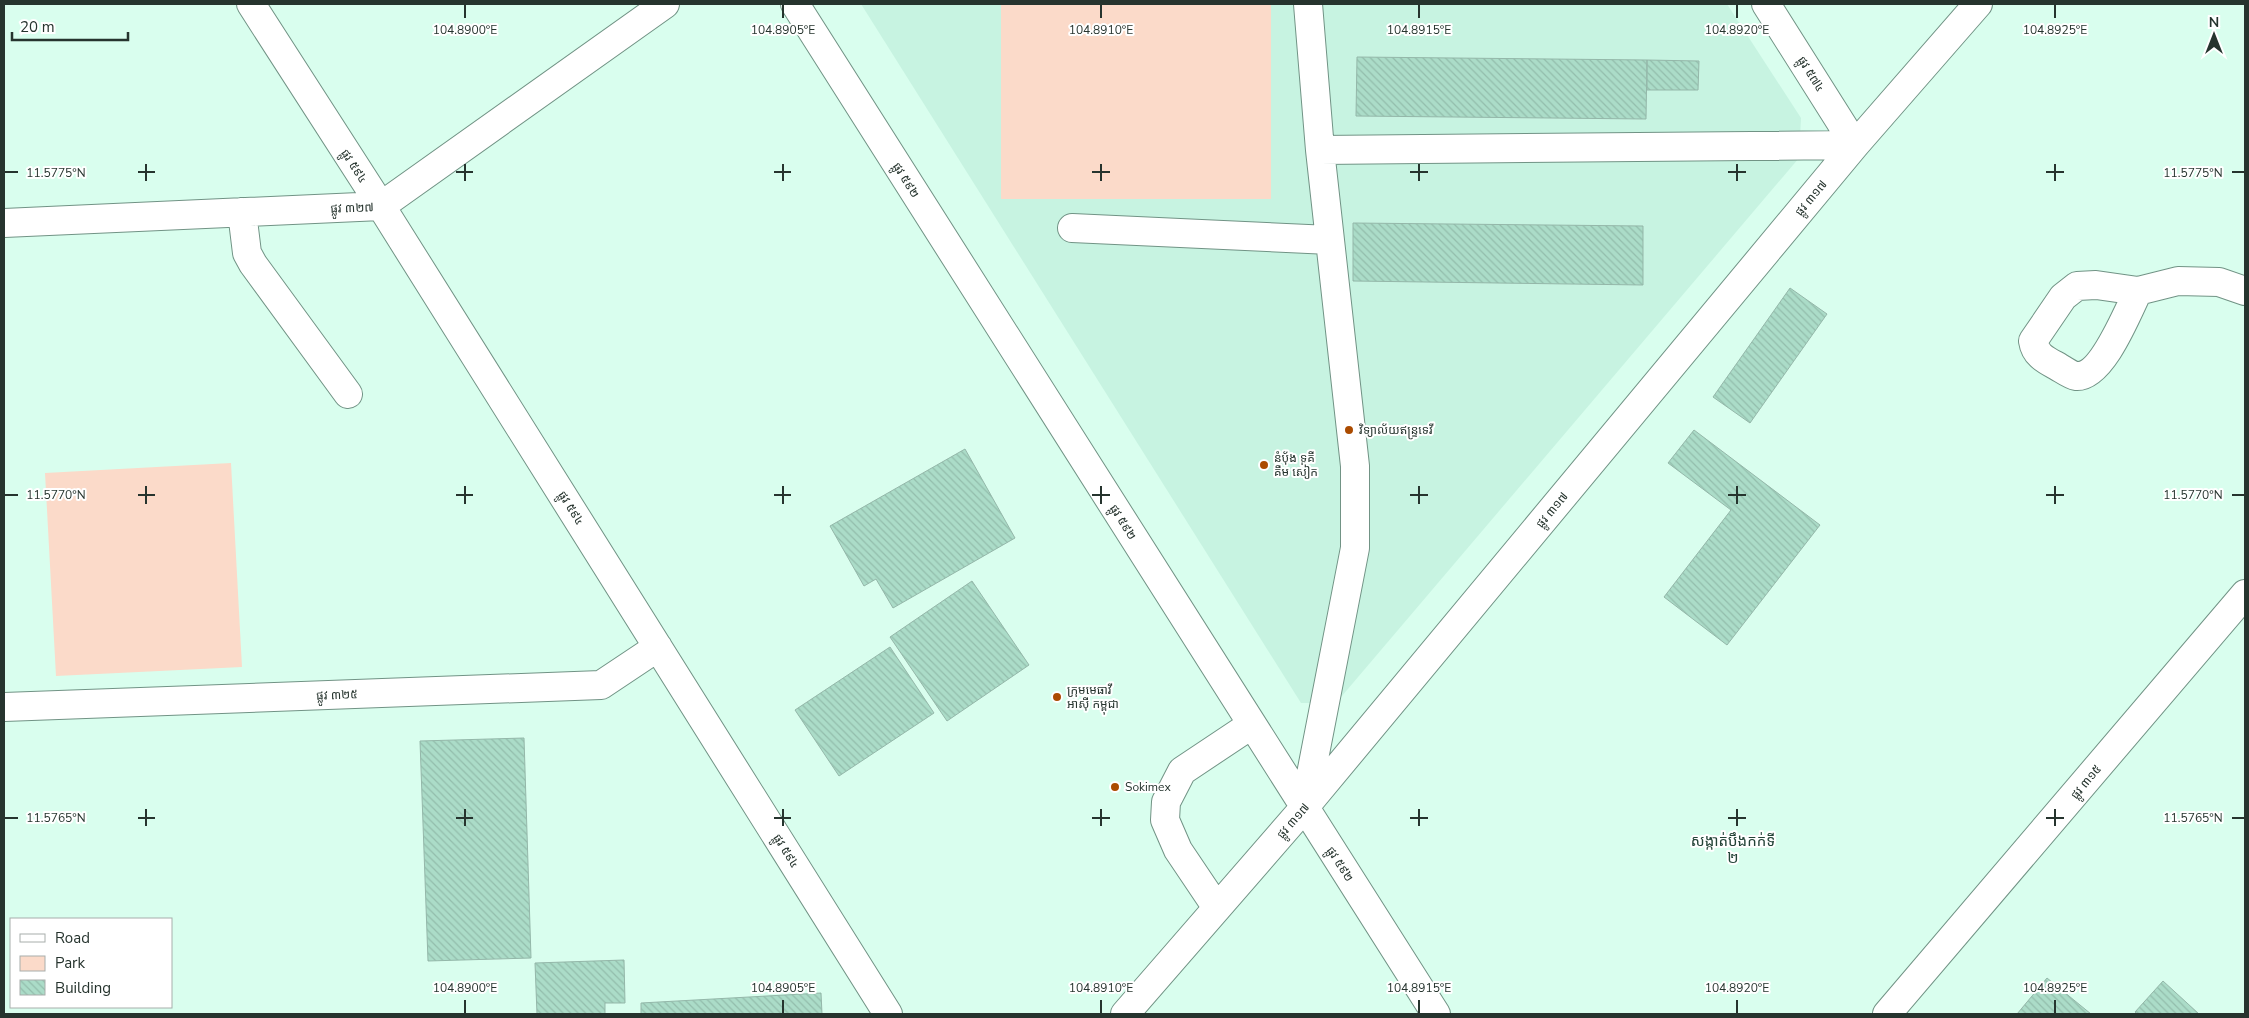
<svg xmlns="http://www.w3.org/2000/svg" width="2249" height="1018" viewBox="0 0 2249 1018" font-family="'Nunito Sans','Noto Sans Khmer',sans-serif">
	<style>
		.built { fill: #c7f3e1 }
		.green { fill: #fbdac9 }
		.building { fill: url(#building-back-hatch); stroke: #94b7a9 }
		.lines { fill: none; stroke-linecap: round; stroke-linejoin: round }
		.minor-casing { stroke: #719385; stroke-width: 30 }
		.minor { stroke: #fff; stroke-width: 28 }
		.ticks { fill: none; stroke: #26342e; stroke-width: 2 }
		.poi-dot { fill: #ab4b00; stroke: #fff; stroke-width: 2 }
		.labels { text-anchor: middle; dominant-baseline: central; stroke-width: 4; stroke-linejoin: round; paint-order: stroke }
		.street-label { font-size: 12px; fill: #26342e; stroke: #fff }
		.poi-label { font-size: 12px; fill: #26342e; stroke: #fff; text-anchor: start }
		.quarter-label { font-size: 15px; fill: #234337; stroke: #fff }
		.ticks-label { font-size: 12px; text-anchor: middle; fill: #26342e; stroke: #fff; stroke-width: 4; stroke-linejoin: round; paint-order: stroke }
	</style>
	<defs>
		<pattern id="building-back-hatch" width="6" height="6" patternUnits="userSpaceOnUse" patternTransform="scale(1.25)"><rect width="6" height="6" fill="#abdcc8"/><path d="M-1 5l2 2M0 0l6 6M5-1l2 2" fill="none" stroke="#93bdac"/></pattern>
	</defs>
	<rect width="100%" height="100%" fill="#d9feee"/>
	<!-- built -->
	<path class="built" d="M861,4H1727L1801,118L1799,158L1336,703H1301Z"/>
	<!-- green -->
	<path class="green" d="M1001,4H1271V199H1001Z
		M231,463L242,667L56,676L45,473Z"/>
	<!-- building -->
	<path class="building" d="M1357,57L1647,60L1646,119L1356,116Z
		M1647,60L1699,61L1698,90H1647Z
		M1353,223L1643,226V285L1353,281Z
		M1790,288L1827,314L1750,423L1713,397Z
		M1694,430L1820,525L1727,645L1664,597L1731,510L1668,463Z
		M965,449L1015,538L893,608L876,579L864,586L830,526Z
		M972,581L1029,665L947,721L890,637Z
		M890,647L934,713L839,776L795,710Z
		M524,738L531,958L428,961L420,741Z
		M624,960L625,1003H605V1014H537L535,963Z
		M2047,978L2091,1014H2017Z
		M2163,981L2199,1014H2137L2135,1012Z
		M821,993L822,1014H641V1003Z"/>
	<g class="lines">
		<defs>
			<path id="minor" d="M251,4L381,206L888,1014
				M795,4L1436,1014
				M1766,4L1855,145
				M1320,150L1855,145
				M242,212L247,253L253,264L348,394
				M4,223L381,206L665,4
				M1072,228L1330,240
				M2138,291C2128,311 2102,378 2076,376C2070,375 2061,368 2055,365C2044,359 2035,354 2033,341L2063,297L2077,286L2096,285L2138,291L2178,281L2219,282L2245,291
				M4,707L601,685L658,647
				M1305,805L1355,548V466L1320,150L1308,4
				M1217,908L1178,850L1165,820L1166,802L1182,771L1251,725
				M1125,1014L1304,808L1855,145L1978,4
				M1887,1014L2245,594"/>
		</defs>
		<!-- minor casing -->
		<use href="#minor" class="minor-casing"/>
		<!-- minor -->
		<use href="#minor" class="minor"/>
	</g>
	<!-- ticks -->
	<path class="ticks" d="M465,5V18M783,5V18M1101,5V18M1419,5V18M1737,5V18M2055,5V18M146,164V181M465,164V181M783,164V181M1101,164V181M1419,164V181M1737,164V181M2055,164V181M5,172H18M138,172H155M456,172H473M774,172H791M1092,172H1110M1410,172H1428M1728,172H1746M2046,172H2064M2232,172H2244M146,486V504M465,486V504M783,486V504M1101,486V504M1419,486V504M1737,486V504M2055,486V504M5,495H18M138,495H155M456,495H473M774,495H791M1092,495H1110M1410,495H1428M1728,495H1746M2046,495H2064M2232,495H2244M146,809V826M465,809V826M783,809V826M1101,809V826M1419,809V826M1737,809V826M2055,809V826M5,818H18M138,818H155M456,818H473M774,818H791M1092,818H1110M1410,818H1428M1728,818H1746M2046,818H2064M2232,818H2244M465,1000V1013M783,1000V1013M1101,1000V1013M1419,1000V1013M1737,1000V1013M2055,1000V1013"/>
	<!-- markers -->
	<g class="poi-dot">
		<circle cx="1349" cy="430" r="5"/>
		<circle cx="1264" cy="465" r="5"/>
		<circle cx="1057" cy="697" r="5"/>
		<circle cx="1115" cy="787" r="5"/>
	</g>
	<g class="labels">
		<!-- street labels -->
		<g class="street-label">
			<text transform="translate(1811 74) rotate(58)">ផ្លូវ ៥៧៤</text>
			<text transform="translate(354 166) rotate(57)">ផ្លូវ ៥៩៤</text>
			<text transform="translate(906 180) rotate(58)">ផ្លូវ ៥៩២</text>
			<text transform="translate(1811 198) rotate(-50)">ផ្លូវ ៣១៧</text>
			<text transform="translate(352 208) rotate(-2)">ផ្លូវ ៣២៧</text>
			<text transform="translate(571 508) rotate(58)">ផ្លូវ ៥៩៤</text>
			<text transform="translate(1552 510) rotate(-50)">ផ្លូវ ៣១៧</text>
			<text transform="translate(1123 522) rotate(58)">ផ្លូវ ៥៩២</text>
			<text transform="translate(337 695) rotate(-2)">ផ្លូវ ៣២៥</text>
			<text transform="translate(2086 782) rotate(-50)">ផ្លូវ ៣១៥</text>
			<text transform="translate(1293 821) rotate(-49)">ផ្លូវ ៣១៧</text>
			<text transform="translate(786 851) rotate(58)">ផ្លូវ ៥៩៤</text>
			<text transform="translate(1340 864) rotate(57)">ផ្លូវ ៥៩២</text>
		</g>
		<!-- poi labels -->
		<g class="poi-label">
			<text x="1359" y="430">វិទ្យាល័យឥន្រ្ទទេវី</text>
			<text x="1274" y="458">នំប៉័ង ទួគី<tspan x="1274" dy="14">គឹម សៀក</tspan></text>
			<text x="1067" y="690">ក្រុមមេធាវី<tspan x="1067" dy="14">អាស៊ី កម្ពុជា</tspan></text>
			<text x="1125" y="787">Sokimex</text>
		</g>
		<!-- quarter labels -->
		<g class="quarter-label">
			<text x="1733" y="841">សង្កាត់បឹងកក់ទី<tspan x="1733" dy="17">២</tspan></text>
		</g>
	</g>
	<g class="ticks-label">
		<text x="465" y="34">104.8900°E</text>
		<text x="783" y="34">104.8905°E</text>
		<text x="1101" y="34">104.8910°E</text>
		<text x="1419" y="34">104.8915°E</text>
		<text x="1737" y="34">104.8920°E</text>
		<text x="2055" y="34">104.8925°E</text>
		<text x="56" y="177">11.5775°N</text>
		<text x="2193" y="177">11.5775°N</text>
		<text x="56" y="499">11.5770°N</text>
		<text x="2193" y="499">11.5770°N</text>
		<text x="56" y="822">11.5765°N</text>
		<text x="2193" y="822">11.5765°N</text>
		<text x="465" y="992">104.8900°E</text>
		<text x="783" y="992">104.8905°E</text>
		<text x="1101" y="992">104.8910°E</text>
		<text x="1419" y="992">104.8915°E</text>
		<text x="1737" y="992">104.8920°E</text>
		<text x="2055" y="992">104.8925°E</text>
	</g>
	<!-- border -->
	<rect width="2249" height="1018" fill="none" stroke="#26342e" stroke-width="10"/>
	<!-- legend -->
	<rect x="10" y="918" width="162" height="90" fill="#ffffff" stroke="#a8aeab"/>
	<rect x="20" y="934" width="25" height="8" fill="#ffffff" stroke="#a8aeab"/>
	<text x="55" y="943" font-size="15" fill="#26342e">Road</text>
	<rect x="20" y="956" width="25" height="15" fill="#fbdac9" stroke="#a8aeab"/>
	<text x="55" y="968" font-size="15" fill="#26342e">Park</text>
	<rect x="20" y="980" width="25" height="15" fill="url(#building-back-hatch)" stroke="#a8aeab"/>
	<text x="55" y="993" font-size="15" fill="#26342e">Building</text>
	<!-- north arrow -->
	<g transform="translate(2214 35)" stroke="#ffffff" stroke-width="4" paint-order="stroke">
	<path d="M0-4L9 19L0 12L-9 19Z" fill="#26342e"/>
	<text y="-8" font-size="14" font-weight="bold" text-anchor="middle" fill="#26342e">N</text>
	</g>
	<!-- scale -->
	<path d="M12 32v8h116v-8" fill="none" stroke="#26342e" stroke-width="2.5"/>
	<text x="20" y="32" font-size="15" fill="#26342e" stroke="#ffffff" stroke-width="4" paint-order="stroke">20 m</text>
</svg>
